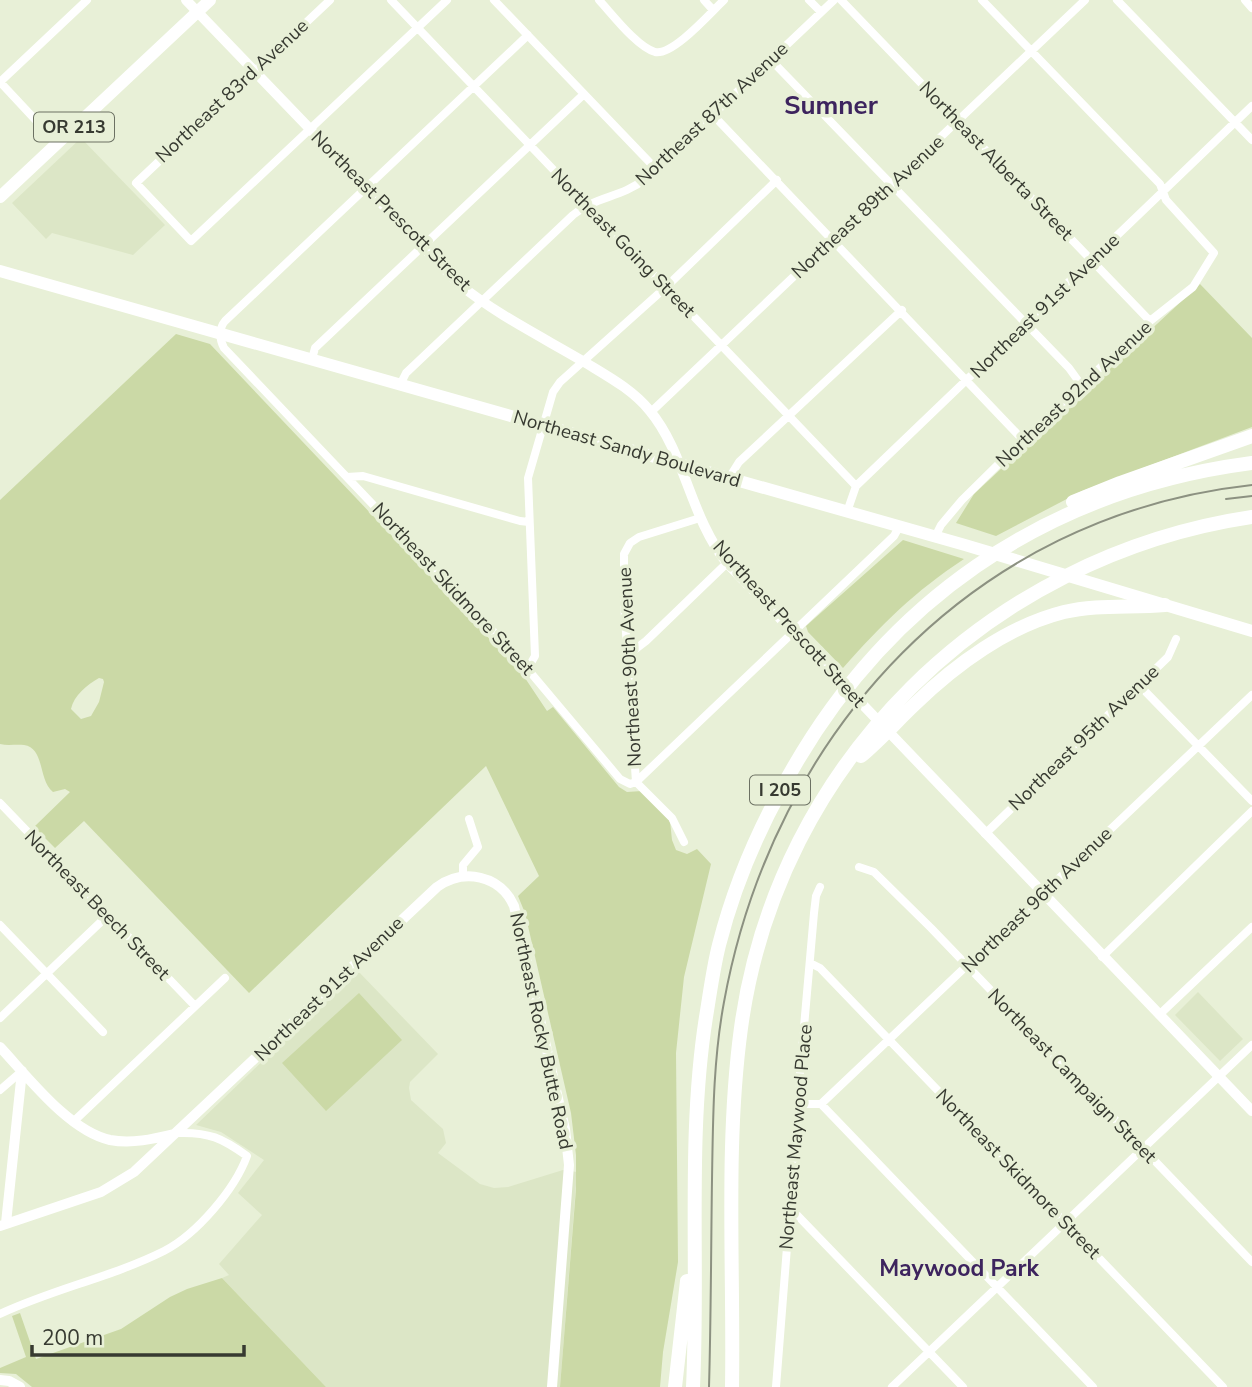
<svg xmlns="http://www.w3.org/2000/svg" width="1252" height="1387" viewBox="0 0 1252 1387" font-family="'Nunito Sans',sans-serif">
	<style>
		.built { fill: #dce6c6 }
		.green { fill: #cbd9a6; fill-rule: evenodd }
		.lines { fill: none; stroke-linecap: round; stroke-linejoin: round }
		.minor { stroke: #fff; stroke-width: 8 }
		.tertiary { stroke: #fff; stroke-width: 10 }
		.primary { stroke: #fff; stroke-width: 12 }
		.motorway { stroke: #fff; stroke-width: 14 }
		.tram { stroke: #8c9181; stroke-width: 2 }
		.labels { text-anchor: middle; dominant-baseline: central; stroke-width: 7; stroke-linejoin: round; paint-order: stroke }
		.shield { fill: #e8f0d7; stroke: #6c7163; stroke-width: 2 }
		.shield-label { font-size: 18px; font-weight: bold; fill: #373a31 }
		.street-label { font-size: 19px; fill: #373a31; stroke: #e8f0d7 }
		.quarter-label { font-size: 23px; font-weight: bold; fill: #3d245e; stroke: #e8f0d7 }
		.district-label { font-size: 26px; font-weight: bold; fill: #3d245e; stroke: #e8f0d7 }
	</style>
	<rect width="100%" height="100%" fill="#e8f0d7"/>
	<!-- built -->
	<path class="built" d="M81,138L165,225L133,255L52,233L46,239L12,203Z
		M357,970L438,1054L410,1082L409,1088L411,1100L443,1129L446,1143L438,1153L480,1184L494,1188L508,1187L563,1170L577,1172L560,1387H326L222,1278L229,1275L219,1264L262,1215L238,1193L264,1160L221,1132L196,1125Z
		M1198,992L1243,1039L1220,1061L1175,1015Z"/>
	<!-- green -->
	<path class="green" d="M1200,284L1252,338V427L1082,491L996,536L956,523L974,494Z
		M176,334L210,344L521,672L547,711L553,707L619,787L627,792L642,791L670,821L672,840L676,850L687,854L697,849L711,864L684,977L676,1053L678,1262L663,1352L660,1387H560L576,1189V1155L571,1113L525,913L518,896L539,876L486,766L249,993L84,821L55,848L34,827L70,792L65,789L53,792C38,780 45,748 24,745C16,744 8,746 0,744V500ZM99,678L103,679L104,682L99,702L91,716L81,719L71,709C74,695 87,685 99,678Z
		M903,540L964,559C914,592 883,623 843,668L808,632L806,626Z
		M359,993L402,1040L326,1111L282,1063Z
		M222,1278L326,1387H32L16,1374L0,1373V1368L26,1357L12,1316L20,1313L36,1359L121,1329L170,1297L187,1289Z"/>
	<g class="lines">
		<!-- minor -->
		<path class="minor" d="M330,0L136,183L191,241L447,0
			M391,0L856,486
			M494,0L656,169
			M599,0C612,14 637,47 655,52C673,56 711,12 724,0
			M704,0L713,10
			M809,0L821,12
			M841,0L1150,321
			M1117,0L1252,140
			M1245,0L1252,8
			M528,35L225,321C219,328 219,339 224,348L515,654L620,779L630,784L636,782
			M771,60L1069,368L1082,386
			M0,82L87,0
			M0,82L57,143
			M713,115L1023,440
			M312,359L315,348L584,94
			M400,385L406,373L573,215C596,196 621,198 645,179L834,0
			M651,412L1085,0
			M347,477L363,476L520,521L529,522
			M729,478L739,462L902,310
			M847,512L856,486L1252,106
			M935,537L941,525L962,500L1023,440L1150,321L1193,287L1214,253L1166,200L1160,184L982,0
			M629,654L646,641L727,563
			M528,668L535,656L528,478L553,392L560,382L666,287L777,180
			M1139,685L1252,801
			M636,782L894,536L899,527
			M636,782L624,603V554L630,543L639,537L700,518
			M636,782L672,818L684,842
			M0,803L195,1006
			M985,834L1168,657L1176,639
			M859,867L874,872L931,928L1252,1262
			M463,876V865L478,847L469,819
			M0,925L103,1032
			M1102,957L1252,811
			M810,963L820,968L1223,1387
			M1159,1015L1252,927
			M0,1018L107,916
			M0,1090L22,1071
			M800,1104H821L1093,1387
			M821,1104L1252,695
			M73,1122L225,978
			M790,1211L798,1216L963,1387
			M0,1314C53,1289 112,1277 164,1251C197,1234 235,1189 247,1156C222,1138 209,1132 178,1133
			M776,1387L797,1120L801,1094L799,1084L814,913L816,896L820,887
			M892,1387L1252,1045"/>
		<!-- tertiary -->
		<path class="tertiary" d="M186,0L459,284C497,315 544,338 586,363C609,377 633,390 650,411C685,453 690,517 727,563L1252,1111
			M0,1047C28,1077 69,1131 110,1140C132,1144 153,1139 174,1134
			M6,1223L22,1071
			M0,1226L101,1192L134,1172L437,887C464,868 500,875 514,906L565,1129L569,1165L552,1387
			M0,1380L9,1381L20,1387"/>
		<!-- primary -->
		<path class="primary" d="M0,197L210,0
			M0,271L965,545L1252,631"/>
		<!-- motorway -->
		<path class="motorway" d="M1073,502L1120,483L1252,436
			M861,756C880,740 897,721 915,704C955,665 1008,626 1064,612C1097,604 1131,608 1165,605
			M675,1387L687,1281
			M693,1387C699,1265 687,1137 706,1017C710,993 713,969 719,945C733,890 755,837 782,788C881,603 1044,490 1252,463
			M732,1387C734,1268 725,1146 741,1028C777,762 989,556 1252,517"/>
		<!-- tram -->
		<path class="tram" d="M1226,499L1252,496
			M709,1387C711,1318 711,1249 712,1180C713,1120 713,1061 724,1002C773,732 973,515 1252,485"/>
	</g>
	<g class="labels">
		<!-- shield labels -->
		<g class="shield">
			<rect x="34" y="112.5" width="80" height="29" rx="5"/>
			<rect x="750" y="775.5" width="60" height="29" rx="5"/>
		</g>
		<g class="shield-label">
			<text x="74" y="127">OR 213</text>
			<text x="780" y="790">I 205</text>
		</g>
		<!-- street labels -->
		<g class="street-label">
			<text transform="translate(232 91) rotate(-43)">Northeast 83rd Avenue</text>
			<text transform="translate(712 114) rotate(-43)">Northeast 87th Avenue</text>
			<text transform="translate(996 161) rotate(46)">Northeast Alberta Street</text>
			<text transform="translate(868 207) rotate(-43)">Northeast 89th Avenue</text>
			<text transform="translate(391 211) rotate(45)">Northeast Prescott Street</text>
			<text transform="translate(623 243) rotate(46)">Northeast Going Street</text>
			<text transform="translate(1045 306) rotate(-44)">Northeast 91st Avenue</text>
			<text transform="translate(1074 394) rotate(-43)">Northeast 92nd Avenue</text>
			<text transform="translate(627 449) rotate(16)">Northeast Sandy Boulevard</text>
			<text transform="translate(453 589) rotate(47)">Northeast Skidmore Street</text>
			<text transform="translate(789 624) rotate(48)">Northeast Prescott Street</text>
			<text transform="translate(630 667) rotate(-93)">Northeast 90th Avenue</text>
			<text transform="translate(1084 738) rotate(-44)">Northeast 95th Avenue</text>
			<text transform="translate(1037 900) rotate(-44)">Northeast 96th Avenue</text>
			<text transform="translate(97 905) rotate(46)">Northeast Beech Street</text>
			<text transform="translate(329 989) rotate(-44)">Northeast 91st Avenue</text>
			<text transform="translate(541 1031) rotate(78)">Northeast Rocky Butte Road</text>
			<text transform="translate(1072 1076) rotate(46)">Northeast Campaign Street</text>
			<text transform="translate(796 1137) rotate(-85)">Northeast Maywood Place</text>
			<text transform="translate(1018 1174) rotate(46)">Northeast Skidmore Street</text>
		</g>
		<!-- quarter labels -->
		<g class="quarter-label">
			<text x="959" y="1268">Maywood Park</text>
		</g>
		<!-- district labels -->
		<g class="district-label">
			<text x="831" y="105">Sumner</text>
		</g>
	</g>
	<!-- scale -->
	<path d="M32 1345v10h212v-10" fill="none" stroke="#373a31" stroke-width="3.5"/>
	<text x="42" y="1345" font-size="21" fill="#373a31" stroke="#e8f0d7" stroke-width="5" paint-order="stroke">200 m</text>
</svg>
